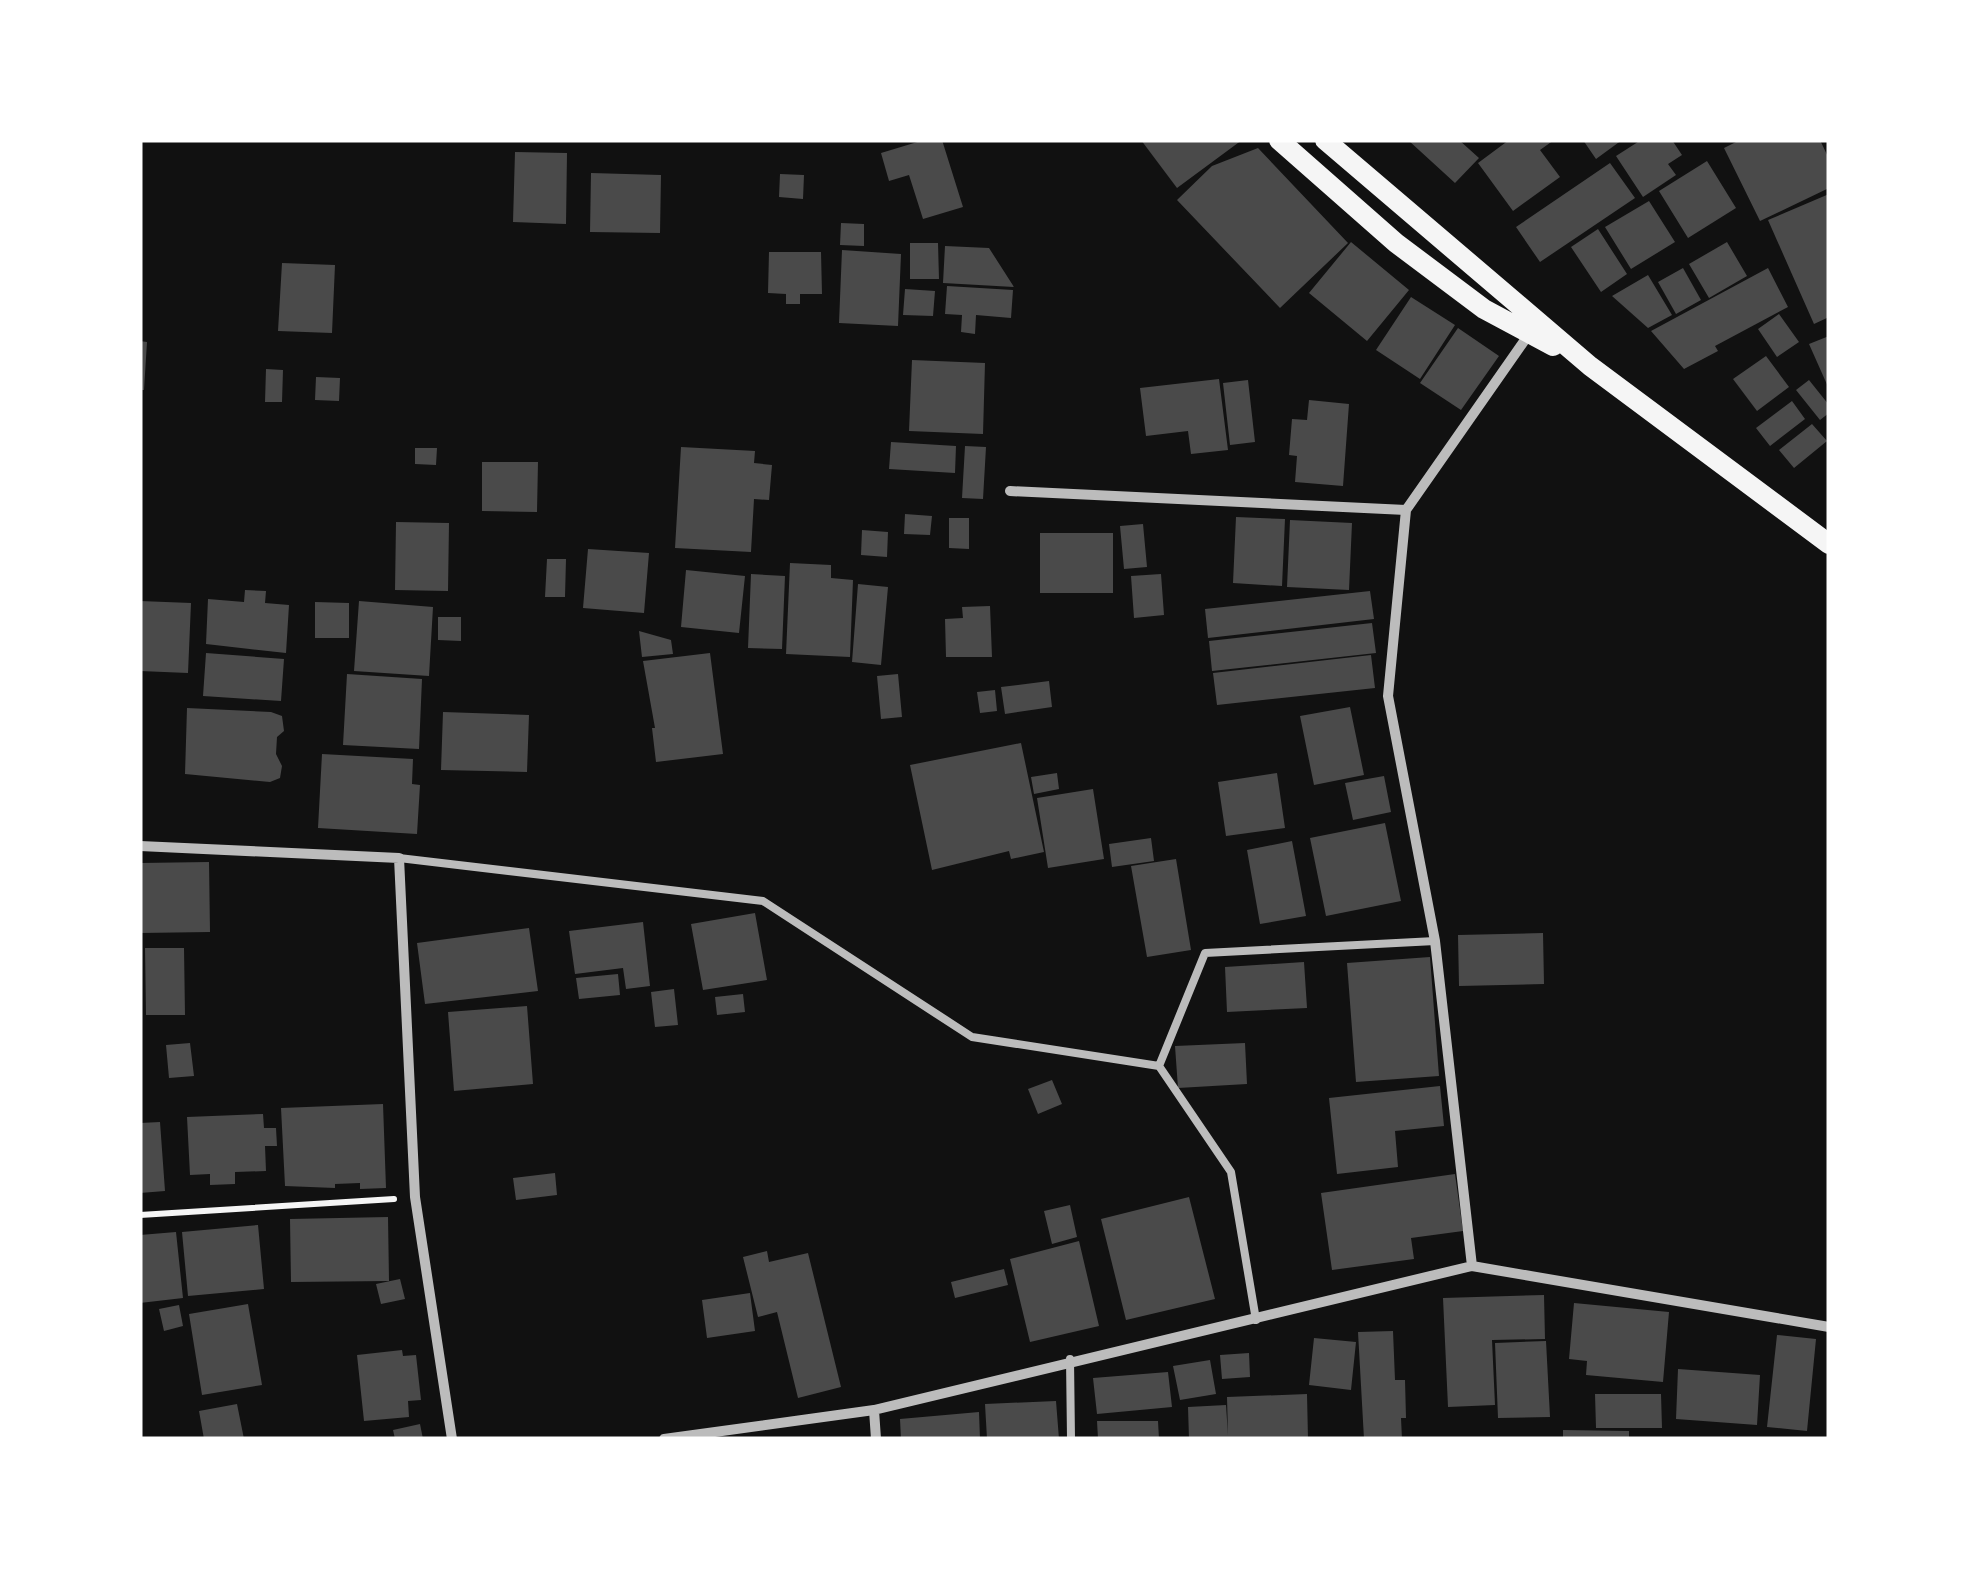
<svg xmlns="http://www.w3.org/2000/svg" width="1969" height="1579" viewBox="0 0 1969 1579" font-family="'Roboto Condensed',sans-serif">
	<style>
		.building { fill: #4a4a4a }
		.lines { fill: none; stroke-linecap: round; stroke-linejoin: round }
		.path { stroke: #f5f5f5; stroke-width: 6 }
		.service { stroke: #bcbcbc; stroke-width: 8 }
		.minor { stroke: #bcbcbc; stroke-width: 10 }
		.secondary { stroke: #f5f5f5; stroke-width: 20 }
	</style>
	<rect width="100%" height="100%" fill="#111"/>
	<!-- building -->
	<path class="building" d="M924,140H942L963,207L923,219L909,175L889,181L881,153Z
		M1141,140H1242L1177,188Z
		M1408,140H1459L1479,158L1455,183Z
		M1509,140H1554L1540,150L1560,177L1513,211L1478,163Z
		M1583,140H1622L1596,159Z
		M1641,140H1672L1682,155L1668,164L1676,175L1643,197L1616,156Z
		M1740,140H1820L1829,159V188L1760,221L1724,148Z
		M1258,148L1348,243L1280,308L1177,200L1212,166Z
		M515,152L567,153L566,224L513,222Z
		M1707,161L1736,208L1688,238L1659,191Z
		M1610,163L1635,198L1540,262L1516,227Z
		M591,173L661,175L660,233L590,232Z
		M780,174L804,175L803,199L779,197Z
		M1829,194V317L1814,324L1768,220Z
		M1649,201L1675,242L1631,269L1605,227Z
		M841,223L864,224V246L840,245Z
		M1598,229L1627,274L1601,292L1571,247Z
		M1351,242L1409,290L1367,341L1309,293Z
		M1727,242L1747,276L1709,298L1689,264Z
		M910,243H938L939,279H910Z
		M945,246L989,248L1014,287L943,283Z
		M842,250L901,254L898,326L839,323Z
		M769,252H821L822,294H800V304H786V294L768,293Z
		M282,263L335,265L332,333L278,331Z
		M1683,268L1701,300L1676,314L1658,282Z
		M1768,268L1788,307L1715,346L1718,351L1684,369L1651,331Z
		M1648,275L1672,315L1648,328L1612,296Z
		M947,286L1013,290L1011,318L976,315L975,334L961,332L962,315L945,314Z
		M905,289L935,291L933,316L903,315Z
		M1411,297L1455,325L1420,379L1376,350Z
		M1779,314L1799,342L1777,357L1758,329Z
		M1458,328L1499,356L1461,410L1420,383Z
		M1829,336V389L1809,344Z
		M140,341L147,342L144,390H140Z
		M1766,356L1789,387L1757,411L1733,379Z
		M912,360L985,363L983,434L909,431Z
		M266,369L283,370L282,402H265Z
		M316,377L340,378L339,401L315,400Z
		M1219,379L1228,450L1191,454L1188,431L1146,436L1140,388Z
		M1248,380L1255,442L1230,445L1223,383Z
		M1809,380L1829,405V413L1820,420L1796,390Z
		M1309,400L1349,404L1343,486L1295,482L1297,456L1289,455L1292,419L1307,420Z
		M1792,401L1805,419L1770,446L1756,428Z
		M1812,424L1827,441L1794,468L1779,450Z
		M891,442L956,446L955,473L889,469Z
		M965,446L986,447L983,499L962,498Z
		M681,447L755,451L754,463L772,465L769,500L754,499L751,552L675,548Z
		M415,448H437L436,465L415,464Z
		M482,462H538L537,512L482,511Z
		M905,514L932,516L930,535L904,534Z
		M1236,517L1285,519L1282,586L1233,583Z
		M949,518H969V549L949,548Z
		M1290,520L1352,523L1349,590L1287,587Z
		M396,522L449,523L448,591L395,590Z
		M1143,524L1147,567L1124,569L1120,526Z
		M862,530L888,532L887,557L861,555Z
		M1040,533H1113V593H1040Z
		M588,549L649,553L644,613L583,608Z
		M547,559H566L565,597H545Z
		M790,563L831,565V578L853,580L850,657L786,654Z
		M686,570L745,576L739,633L681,627Z
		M751,574L785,576L782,649L748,648Z
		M1161,574L1164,615L1134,618L1131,576Z
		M858,584L888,587L881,665L852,662Z
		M245,590L266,591L265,603L289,605L286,653L206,644L208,599L244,602Z
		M1370,591L1374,619L1208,638L1205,609Z
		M140,601L191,603L188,673L140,671Z
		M359,601L433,607L429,676L354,671Z
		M315,602L349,603V638H315Z
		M990,606L992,657H946L945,619L963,618L962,607Z
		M438,617H461V641L438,640Z
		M1372,623L1376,653L1212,671L1209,641Z
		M639,631L671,640L673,654L642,657Z
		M206,653L284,659L281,701L203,696Z
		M710,653L723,754L656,762L652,728H655L643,661Z
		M1371,655L1375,688L1217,705L1213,673Z
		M347,674L422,679L419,749L343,745Z
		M898,674L902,717L881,719L877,676Z
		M1049,681L1052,707L1005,714L1001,687Z
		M995,690L997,711L980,713L977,692Z
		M1350,707L1364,775L1314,785L1300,716Z
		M187,708L271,712L282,716L284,731L277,737L276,754L282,766L280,778L270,782L185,774Z
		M443,712L529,715L527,772L441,770Z
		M1021,743L1044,852L1011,859L1009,851L932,870L910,765Z
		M322,754L413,759L412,784L420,785L417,834L318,828Z
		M1057,773L1059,789L1034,794L1031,777Z
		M1277,773L1285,828L1226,836L1218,782Z
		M1384,776L1391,812L1353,820L1345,783Z
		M1093,789L1104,859L1048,868L1037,798Z
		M1385,823L1401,901L1326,916L1310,838Z
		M1151,838L1154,861L1112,867L1109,844Z
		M1292,841L1306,916L1260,924L1247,850Z
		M1176,859L1191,950L1147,957L1131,866Z
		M209,862L210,932L140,933V863Z
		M755,913L767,980L703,990L691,924Z
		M643,922L650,986L626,989L623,968L575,974L569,931Z
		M529,928L538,991L425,1004L417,943Z
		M1543,933L1544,984L1459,986L1458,935Z
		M145,948H184L185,1015H146Z
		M1430,957L1439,1076L1356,1082L1347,963Z
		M1304,962L1307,1008L1227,1012L1225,967Z
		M618,974L620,995L579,999L576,978Z
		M674,989L678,1025L655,1027L651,992Z
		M743,994L745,1012L717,1015L715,997Z
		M527,1006L533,1084L454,1091L448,1012Z
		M190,1043L194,1076L169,1078L166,1045Z
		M1245,1043L1247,1084L1178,1088L1175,1046Z
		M1052,1080L1062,1104L1038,1114L1028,1089Z
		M1440,1086L1444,1126L1395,1131L1398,1167L1337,1174L1329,1098Z
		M383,1104L386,1188L360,1189V1183L335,1184V1188L285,1186L281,1108Z
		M263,1114L264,1128H276L277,1146H265L266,1171L235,1172V1184L210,1185V1174L190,1175L187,1117Z
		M160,1122L165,1191L140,1193V1123Z
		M555,1173L557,1195L516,1200L513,1178Z
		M1455,1174L1463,1231L1411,1238L1414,1259L1332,1270L1321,1193Z
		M1189,1197L1215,1299L1126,1320L1101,1219Z
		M1070,1205L1077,1237L1052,1244L1044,1211Z
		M388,1217L389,1281L291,1282L290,1219Z
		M258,1225L264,1289L188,1296L182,1232Z
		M176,1232L183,1298L140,1303V1235Z
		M1079,1241L1099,1326L1030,1342L1010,1259Z
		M767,1251L769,1262L808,1253L841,1387L798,1398L777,1312L758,1317L743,1257Z
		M1004,1269L1008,1285L955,1298L951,1282Z
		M400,1279L405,1299L381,1304L376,1284Z
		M750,1293L755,1331L707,1338L702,1300Z
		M1544,1295L1545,1339L1492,1340L1495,1405L1448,1407L1443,1298Z
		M1574,1303L1669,1312L1663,1382L1586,1375L1587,1361L1569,1359Z
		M248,1304L262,1385L202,1395L189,1314Z
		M179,1305L183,1326L164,1331L159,1309Z
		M1393,1331L1395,1380H1405L1406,1418H1401L1402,1439H1364L1358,1332Z
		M1777,1335L1816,1339L1807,1431L1767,1427Z
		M1314,1338L1356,1342L1351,1390L1309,1385Z
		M1546,1341L1550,1417L1498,1418L1495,1343Z
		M402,1350L403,1356L416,1355L421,1400L408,1401L409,1417L364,1421L357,1355Z
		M1249,1353L1250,1377L1222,1379L1220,1355Z
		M1210,1360L1216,1394L1180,1400L1173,1366Z
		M1678,1369L1760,1375L1757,1425L1676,1419Z
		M1168,1372L1172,1407L1097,1414L1093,1378Z
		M1307,1394L1308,1439H1189L1188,1407L1226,1405L1228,1435L1227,1397Z
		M1595,1394H1661L1662,1428H1596Z
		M1056,1401L1059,1439H987L985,1404Z
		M237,1404L244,1439H204L199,1411Z
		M979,1412L980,1439H901L900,1419Z
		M1097,1421H1158L1159,1439H1098Z
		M420,1424L423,1439H395L393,1430Z
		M1563,1430L1629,1431V1439H1563Z"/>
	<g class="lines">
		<!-- path -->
		<path class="path" d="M140,1215L394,1199"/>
		<!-- service -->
		<path class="service" d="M399,858L763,901L972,1037L1159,1066L1205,953L1435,941
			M1159,1066L1231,1172L1256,1320
			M1070,1359L1071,1439"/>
		<!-- minor -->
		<path class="minor" d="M1010,491L1406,510
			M140,846L399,858L415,1197L452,1439
			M1472,1266L1435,941L1388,696L1406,510L1529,334
			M874,1410L876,1439
			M664,1439L874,1410L1472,1266L1829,1327"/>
		<!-- secondary -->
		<path class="secondary" d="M1279,140L1396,243L1484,309L1553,346
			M1325,140L1590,366L1829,544"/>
	</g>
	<!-- border -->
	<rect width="1969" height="1579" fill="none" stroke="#ffffff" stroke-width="285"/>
</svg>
